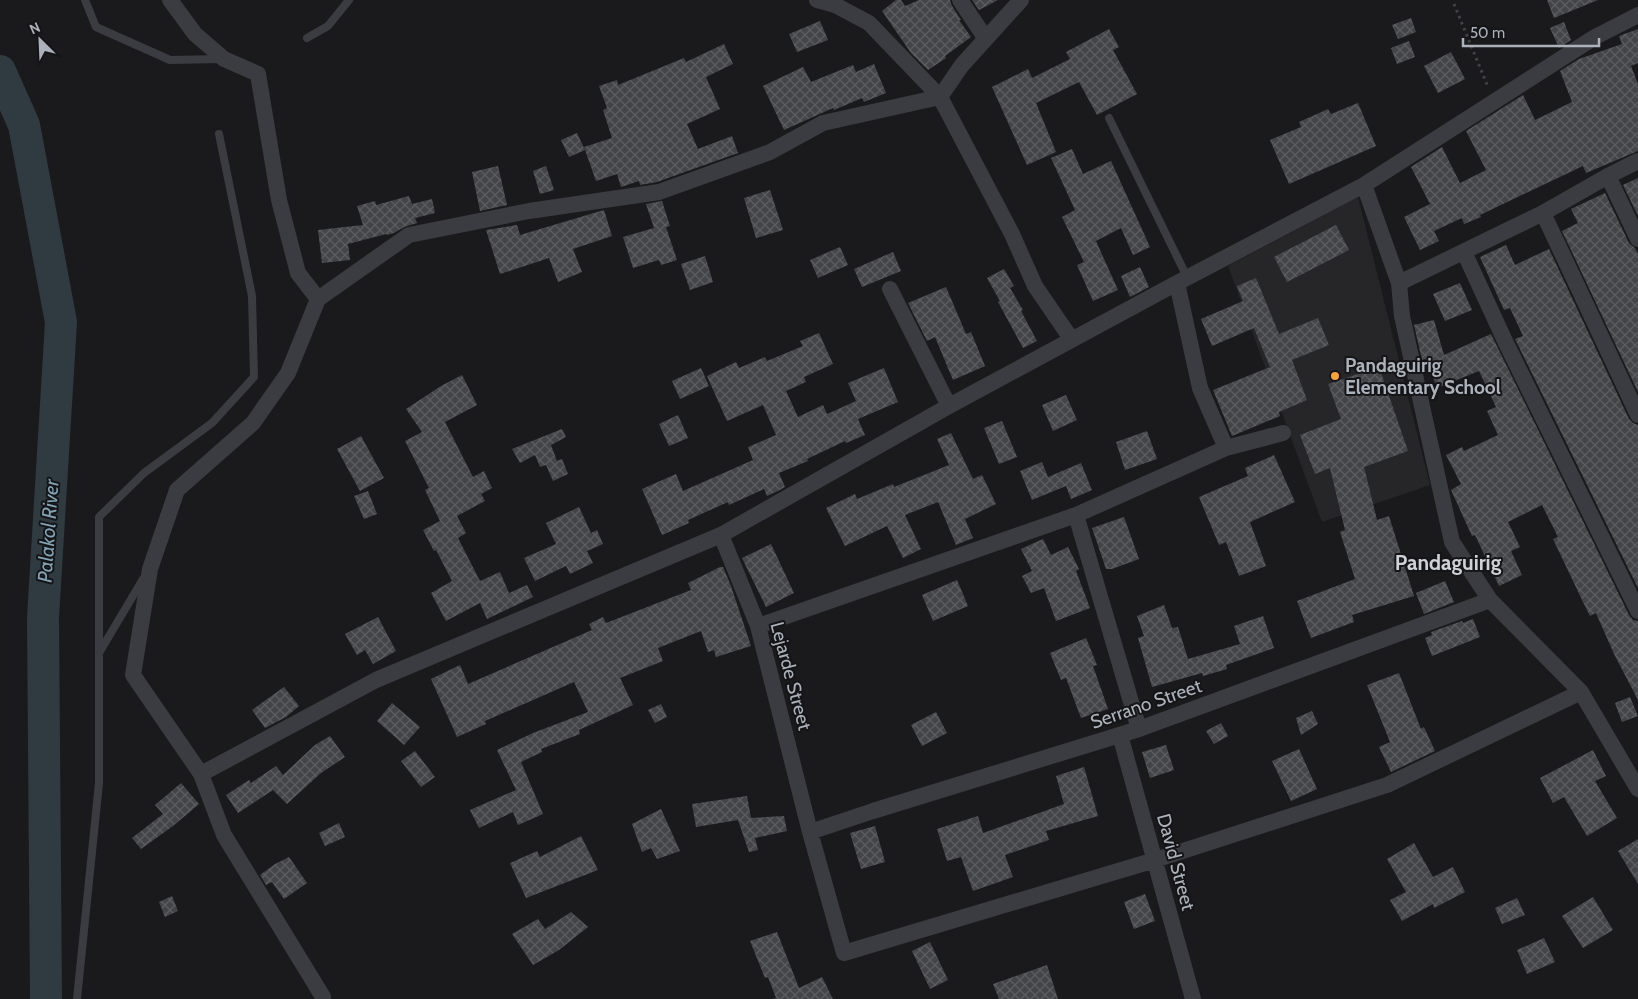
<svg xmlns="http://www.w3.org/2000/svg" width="1638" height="999" viewBox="0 0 1638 999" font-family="Cabin,sans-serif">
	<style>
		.built { fill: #262629 }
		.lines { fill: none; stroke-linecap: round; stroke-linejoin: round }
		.river { stroke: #2f3b41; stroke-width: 32 }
		.building { fill: url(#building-cross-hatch) }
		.path { stroke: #414348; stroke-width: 3; stroke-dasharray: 2.5 4; stroke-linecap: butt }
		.lane { stroke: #3b3c41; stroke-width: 8 }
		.street { stroke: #3b3c41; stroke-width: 16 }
		.poi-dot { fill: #f6a338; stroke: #151517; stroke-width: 2 }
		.labels { text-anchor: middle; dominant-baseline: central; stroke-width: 4; stroke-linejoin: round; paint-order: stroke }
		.poi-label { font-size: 19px; font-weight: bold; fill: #acb2bc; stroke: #151517; text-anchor: start }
		.street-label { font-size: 19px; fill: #acb2bc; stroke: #151517 }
		.water-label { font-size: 20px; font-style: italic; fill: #83a4b7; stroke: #151517 }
		.quarter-label { font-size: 21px; font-weight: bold; fill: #cdd1d8; stroke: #151517 }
	</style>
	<defs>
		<pattern id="building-cross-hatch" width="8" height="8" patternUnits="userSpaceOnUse" patternTransform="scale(1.25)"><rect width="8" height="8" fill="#444549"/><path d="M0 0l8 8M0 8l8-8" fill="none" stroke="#5c5d61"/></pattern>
	</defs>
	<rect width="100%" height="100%" fill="#1a1a1c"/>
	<!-- built -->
	<path class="built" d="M1358,197L1430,485L1322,522L1228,266Z"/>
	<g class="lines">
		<!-- river -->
		<path class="river" d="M0,71L24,125L61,322L43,617L46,999"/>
	</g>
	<!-- building -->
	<path class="building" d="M896,0H901L905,6L919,0H950L952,6L961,20H959L971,37L945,56L946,58L928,70L911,53L882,11Z
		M972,0H998L979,10Z
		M1547,0H1598L1554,18Z
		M1411,18L1416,32L1398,39L1392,25Z
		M820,21L828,40L797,52L789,34Z
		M1564,22L1571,40L1559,48L1550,28Z
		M1109,29L1119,47L1113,50L1137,94L1097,115L1079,82L1036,103L1056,152L1027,165L992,87L1028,69L1032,78L1070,59L1066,52Z
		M1638,29V63L1631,66L1638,84V151L1586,173L1583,166L1480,215L1481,217L1464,224L1462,218L1434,231L1439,241L1420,250L1404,217L1430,204L1411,167L1442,147L1460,183L1486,170L1466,131L1523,95L1535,120L1572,102L1560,71L1579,59L1622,44L1619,36Z
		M1409,41L1415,57L1397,64L1391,48Z
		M724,44L733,64L706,77L720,109L687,124L698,149L732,136L738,153L657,182L640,185L639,181L621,187L617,174L596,181L584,147L612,138L603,110L607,108L599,86L617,80L618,85L684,58L686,62Z
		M1451,52L1465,79L1438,93L1424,66Z
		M874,64L886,93L864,102L862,98L834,110L833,108L784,130L763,86L803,67L811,82L853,65L856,72Z
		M1358,103L1376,146L1289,184L1270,140L1301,127L1299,122L1328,109L1331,114Z
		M577,133L585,150L569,157L561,140Z
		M1072,149L1083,174L1111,161L1150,247L1133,255L1121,228L1096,241L1118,290L1093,301L1077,265L1084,262L1062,217L1075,210L1051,158Z
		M498,166L507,205L480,211L472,172Z
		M546,166L554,190L540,194L533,171Z
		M1638,178V216L1623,185Z
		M770,190L783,230L756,238L744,198Z
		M1605,193L1629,243L1635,248L1638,254V392L1562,231L1578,223L1571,209Z
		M409,196L412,204L432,199L435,213L415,218L417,223L404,227L394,233L387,235L386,234L348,244L350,260L322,263L318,230L363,225L357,206L375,201L376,205Z
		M662,201L670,226L666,227L677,260L661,265L659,260L633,268L623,237L654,228L646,204Z
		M604,210L612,236L573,249L582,272L558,282L549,258L500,274L486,230L517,225L520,235Z
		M1336,225L1349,250L1287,282L1274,257Z
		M1506,245L1515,265L1549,249L1629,419L1633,423L1638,425V588L1515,339L1523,336L1510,308L1504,310L1480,257Z
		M840,247L848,265L818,278L810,260Z
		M893,252L901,271L862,287L854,269Z
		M705,256L713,282L690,290L681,264Z
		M1140,267L1149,287L1130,297L1121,276Z
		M1004,269L1014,286L1010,288L1023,310L1021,311L1037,341L1023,348L998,302L1000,301L987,278Z
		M1256,278L1279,334L1318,318L1329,345L1292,360L1307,400L1279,412L1280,416L1232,436L1213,390L1270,367L1254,328L1212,346L1201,319L1243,301L1237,286Z
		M1460,283L1472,310L1445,321L1433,294Z
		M946,287L966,334L971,332L985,366L953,380L935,337L927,341L908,303Z
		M1434,320L1444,355L1491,334L1629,615L1633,620L1638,621V700L1614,654L1596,613L1590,616L1582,600L1553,539L1558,537L1542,505L1508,522L1520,547L1511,551L1522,575L1499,586L1475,535L1472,536L1451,490L1461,484L1446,455L1462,447L1464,451L1498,435L1487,411L1496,407L1479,371L1437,388L1426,359L1422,360L1414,325Z
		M819,333L833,364L804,377L806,382L786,391L798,417L823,405L827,414L856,401L848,383L884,368L898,402L858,419L865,435L846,443L845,441L807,459L808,461L779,473L785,487L778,491L767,496L764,489L729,505L728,502L688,520L689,523L662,535L642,489L676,474L683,491L753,460L748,447L776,435L763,405L727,421L707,376L736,362L739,368L765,357L767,361L803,346L800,341Z
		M1379,367L1408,451L1364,467L1377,520L1389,516L1414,596L1352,615L1354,622L1311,638L1297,601L1355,579L1340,532L1345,530L1330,468L1315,474L1300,435L1341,419L1328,384Z
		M701,368L709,386L680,399L672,381Z
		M462,375L477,405L445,422L473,477L484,471L492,488L481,494L485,501L457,516L466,533L458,538L480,581L500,572L509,593L527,585L533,597L487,619L480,603L446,621L431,593L452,581L436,550L434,551L423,530L440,521L425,490L429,488L405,441L422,432L406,409L441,386Z
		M1066,395L1077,420L1053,431L1042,405Z
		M678,415L688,438L669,446L659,424Z
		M1002,421L1017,457L999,464L984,428Z
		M562,429L566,437L551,445L557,461L562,459L568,474L553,481L546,465L540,467L535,455L520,463L512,449Z
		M1147,431L1157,459L1125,470L1116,442Z
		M951,433L973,479L982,475L996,504L965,519L973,538L956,545L938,502L905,515L921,549L903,558L887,526L845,546L826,508L855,494L857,499L893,484L894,487L949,465L937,439Z
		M361,436L384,478L360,491L337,449Z
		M1274,455L1295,502L1250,522L1266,566L1239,576L1226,542L1219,545L1199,497L1248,476L1245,468Z
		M1042,462L1048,477L1081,463L1092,490L1071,499L1066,486L1032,500L1020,471Z
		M368,491L377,514L364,519L354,496Z
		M579,507L591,533L597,530L603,544L587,551L593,563L570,574L566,566L535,581L524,558L556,544L546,523Z
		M1124,517L1139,559L1112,569H1106L1092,528Z
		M1043,539L1051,555L1068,547L1079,569L1076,571L1090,608L1056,621L1044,588L1031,593L1022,576L1032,571L1021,549Z
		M771,544L794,593L766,607L742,558Z
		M720,567H723L731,586L751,646L716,657L714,650L708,652L701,631L658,648L663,661L620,678L633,705L579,730L580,734L541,749L542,752L521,762L543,814L518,825L513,812L479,828L470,810L516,790L497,750L533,733L588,712L574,682L485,721L486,724L457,737L431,679L460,665L468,684L592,630L589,624L603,617L606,623L691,590L688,583Z
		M957,580L968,606L933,621L922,595Z
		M1445,581L1454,602L1424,614L1416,593Z
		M1164,605L1172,628L1178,627L1188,659L1240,644L1234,626L1263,616L1274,648L1226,665L1227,669L1203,676L1202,673L1152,687L1138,638L1144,636L1137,616Z
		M378,617L396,651L373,664L365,650L357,655L345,634Z
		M1473,619L1480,637L1432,656L1425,638L1432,635L1431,632L1462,621L1463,623Z
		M1086,638L1097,665L1093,666L1108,709L1081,718L1066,678L1061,680L1050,653Z
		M1399,673L1421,729L1424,727L1435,751L1391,772L1379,747L1390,742L1367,685Z
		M284,687L299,706L286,717L265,728L252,710Z
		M1630,697L1638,716L1622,722L1615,703Z
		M392,703L420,727L404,745L377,721Z
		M661,704L667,717L655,723L648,710Z
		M1312,711L1318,724L1301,735L1296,718Z
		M936,712L947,733L922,746L911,725Z
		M1221,723L1228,736L1214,744L1206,731Z
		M330,736L345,757L321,773L287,804L273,790L238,813L226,795L249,780L251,783L276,766L283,775L315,745Z
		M1166,745L1174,770L1150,778L1142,752Z
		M1299,749L1317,789L1291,801L1272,761Z
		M1593,750L1606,776L1595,781L1617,818L1587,836L1564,797L1553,803L1540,778Z
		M415,751L435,777L421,787L401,761Z
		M1084,767L1098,816L1046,831L1049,840L1005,855L1013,877L973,891L961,857L947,861L937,829L978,816L983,833L1064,804L1056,776Z
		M181,783L199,804L173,826L141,849L132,838L163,814L155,805Z
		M747,796L751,818L784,816L787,831L755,838L758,850L749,852L738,820L696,827L692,804Z
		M661,809L680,851L657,859L651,848L642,852L632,824Z
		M339,823L345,837L325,846L319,833Z
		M875,826L885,862L861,869L850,833Z
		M581,836L598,870L526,898L510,863L537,851L540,857Z
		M1638,839V884L1618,851Z
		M1414,843L1433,877L1453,867L1465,892L1434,908L1433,904L1402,921L1390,900L1406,892L1387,859Z
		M289,857L307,883L284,899L272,882L266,885L260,875L275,864Z
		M1145,894L1155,921L1134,929L1124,902Z
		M172,896L178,911L165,917L159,902Z
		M1593,897L1613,930L1583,948L1562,916Z
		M1517,898L1525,915L1502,924L1495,908Z
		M571,912L588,927L559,950L533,965L512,934L538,919L545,929Z
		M777,932L799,988L822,977L833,999H773L776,998L768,977L765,978L750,941Z
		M1544,938L1555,962L1527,974L1517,950Z
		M930,942L948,980L930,989L912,951Z
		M1047,965L1058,999H999L993,984Z"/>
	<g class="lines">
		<!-- path -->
		<path class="path" d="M1454,4L1488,87"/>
		<!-- lane -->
		<path class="lane" d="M85,0L96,27L170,60L222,59
			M307,38L328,26L349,0
			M1109,118L1187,277
			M99,653L143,579
			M77,999L99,783V517L144,473L212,423L254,377L252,296L219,134"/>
		<!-- street -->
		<path class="street" d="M170,0L195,34L224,59L258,74L279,200L298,273L318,299L409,235L529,211L659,192L770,152L823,123L940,97L869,23L835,5L817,0
			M960,0L986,39
			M1021,0L962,65L940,97L1012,234L1035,286L1072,340
			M1608,176L1638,239
			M1364,185L1399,283L1402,316L1452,542L1490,600L1581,692L1638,789
			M1543,213L1638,415
			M1464,252L1505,341L1638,611
			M1177,283L1200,388L1226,448
			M1399,283L1543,213L1608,176L1638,161
			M890,289L949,406
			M318,299L288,373L253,423L177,490L150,569L133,675L201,774L376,680L721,535L949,406L1177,283L1364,185L1595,37L1638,15
			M1076,515L1139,729
			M721,535L758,626L810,832L844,953L1155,860L1387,785L1581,692
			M758,626L1076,515L1226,448L1283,433
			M1120,735L1193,999
			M201,774L224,835L323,997
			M810,832L873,811L1139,729L1490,600"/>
	</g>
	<!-- markers -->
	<circle class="poi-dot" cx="1335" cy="376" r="5"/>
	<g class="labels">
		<!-- poi labels -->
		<g class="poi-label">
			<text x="1345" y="365">Pandaguirig<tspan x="1345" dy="22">Elementary School</tspan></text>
		</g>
		<!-- street labels -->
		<g class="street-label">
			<text transform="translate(791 676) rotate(75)">Lejarde Street</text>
			<text transform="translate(1146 704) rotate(-19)">Serrano Street</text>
			<text transform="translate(1176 862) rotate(75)">David Street</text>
		</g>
		<!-- water labels -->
		<g class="water-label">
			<text transform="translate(48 531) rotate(-86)">Palakol River</text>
		</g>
		<!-- quarter labels -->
		<g class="quarter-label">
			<text x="1448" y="562">Pandaguirig</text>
		</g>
	</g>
	<!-- north arrow -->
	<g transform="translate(40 40) rotate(336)" stroke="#151517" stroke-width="4" paint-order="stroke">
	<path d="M0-4L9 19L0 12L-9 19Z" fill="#acb2bc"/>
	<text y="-8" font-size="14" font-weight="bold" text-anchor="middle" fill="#acb2bc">N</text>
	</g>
	<!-- scale -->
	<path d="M1463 38v8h136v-8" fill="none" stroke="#acb2bc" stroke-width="2.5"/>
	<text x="1470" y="38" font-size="15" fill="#acb2bc" stroke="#151517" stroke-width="4" paint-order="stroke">50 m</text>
</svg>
